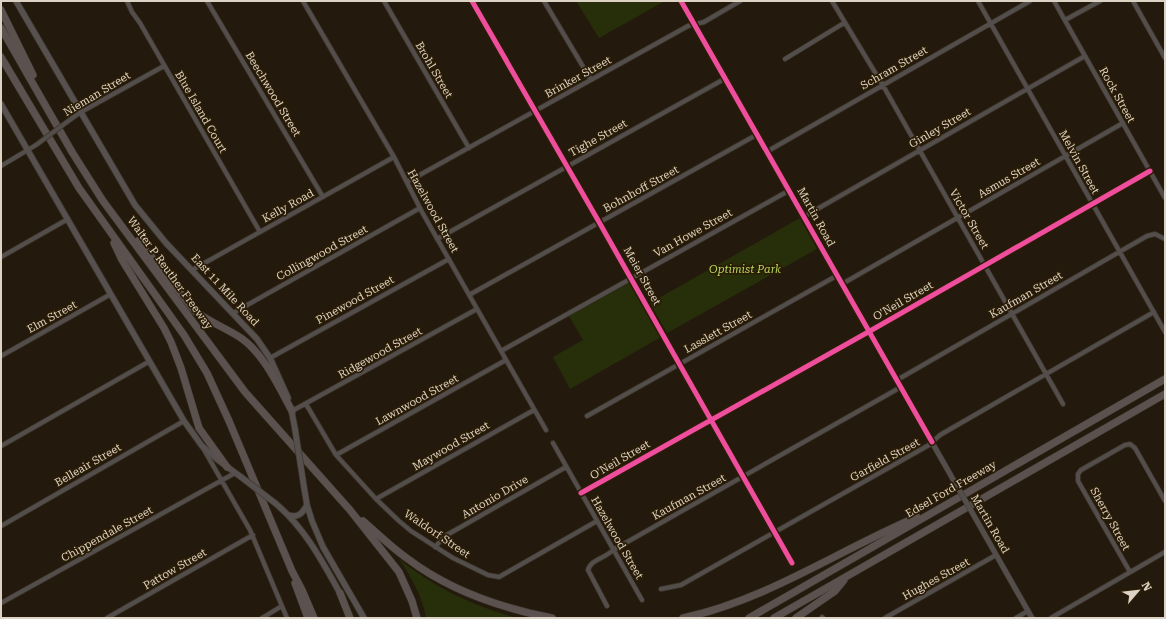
<svg xmlns="http://www.w3.org/2000/svg" width="1166" height="619" viewBox="0 0 1166 619" font-family="'Roboto Serif',serif">
	<style>
		.green { fill: #262f0a }
		.lines { fill: none; stroke-linecap: round; stroke-linejoin: round }
		.minor-casing { stroke: #3f372c; stroke-width: 5.5 }
		.tertiary-casing { stroke: #3f372c; stroke-width: 6 }
		.secondary-casing { stroke: #3f372c; stroke-width: 7 }
		.motorway-casing { stroke: #3f372c; stroke-width: 8 }
		.minor { stroke: #534e4b; stroke-width: 4 }
		.tertiary { stroke: #534e4b; stroke-width: 5 }
		.secondary { stroke: #56504e; stroke-width: 5.5 }
		.motorway { stroke: #5b5250; stroke-width: 7 }
		.minor-bridge-casing { stroke: #3f372c; stroke-width: 5.5; stroke-linecap: butt }
		.tertiary-bridge-casing { stroke: #3f372c; stroke-width: 6; stroke-linecap: butt }
		.secondary-bridge-casing { stroke: #3f372c; stroke-width: 7; stroke-linecap: butt }
		.minor-bridge { stroke: #534e4b; stroke-width: 4 }
		.tertiary-bridge { stroke: #534e4b; stroke-width: 5 }
		.secondary-bridge { stroke: #56504e; stroke-width: 5.5 }
		.cycleway-casing { stroke: #2b1c05; stroke-width: 8 }
		.cycleway { stroke: #ef4d9e; stroke-width: 5 }
		.labels { text-anchor: middle; dominant-baseline: central; stroke-width: 3.5; stroke-linejoin: round; paint-order: stroke }
		.street-label { font-size: 11px; fill: #dcd3c5; stroke: #2b1c05 }
		.park-label { font-size: 11px; font-style: italic; fill: #b4d65e; stroke: #2b1c05 }
	</style>
	<rect width="100%" height="100%" fill="#231a0d"/>
	<!-- green -->
	<path class="green" d="M576,1H665L599,38Z
		M800,218L817,249L667,333L650,303Z
		M629,283L661,337L570,389L553,357L583,340L569,316Z
		M399,559C433,587 475,607 517,618H426C423,597 411,577 399,559Z"/>
	<g class="lines">
		<defs>
			<path id="minor" d="M127,1L132,12L140,23L260,232
				M207,1L323,197
				M303,1L394,157L422,212L546,430
				M384,1L469,148
				M472,1L599,222L792,563
				M544,1L591,80
				M832,1L885,89L1063,404
				M978,1L1165,332
				M1054,1L1165,198
				M1133,1L1165,58
				M1065,20L1100,1
				M785,59L844,23
				M71,119L81,112L164,66
				M768,151L1030,1
				M1,166L36,145
				M407,182L688,26L704,22L740,1
				M805,216L1085,56
				M437,239L726,78
				M1,257L68,219
				M192,270L394,157
				M842,284L1123,123
				M469,295L758,134
				M233,313L420,208
				M501,351L790,190
				M1,356L111,294
				M270,358L449,259
				M897,380L1147,236L1155,234L1165,239
				M306,404L336,455L376,499L399,521L411,531L453,558L488,575L499,577L597,521
				M292,411L477,309
				M587,416L838,275
				M553,443L642,600
				M1,446L150,361
				M203,448L250,530L287,618
				M336,455L506,360
				M581,493L870,331L1150,171
				M376,499L534,410
				M1,526L184,421
				M435,547L445,536L566,467
				M1130,572L1078,481V474L1081,470L1125,445L1130,444L1135,448L1165,501
				M661,589L681,585L929,445L940,435L1154,312
				M1,603L235,473
				M607,606L588,570C591,559 606,558 613,550L901,387
				M822,617L823,618
				M107,618L253,535
				M262,618L282,606
				M885,618L996,555
				M1016,618L1028,611
				M1051,618L1165,552"/>
			<path id="tertiary" d="M681,1L954,481
				M977,521L1032,618"/>
			<path id="secondary" d="M16,1L135,205L166,243L257,339L270,358L288,398
				M1,104L184,421L202,446L218,460L241,477
				M291,408L295,429
				M304,487L307,505L312,521L323,547L364,618
				M275,503C305,528 322,561 341,595
				M288,515C298,518 302,514 307,505"/>
			<path id="motorway" d="M1,10L33,75
				M1,28L72,152L103,201L245,392L350,510L399,572L412,601L417,618
				M1,57L79,188L184,335L207,373L229,421L292,571L302,590L314,618
				M138,241L150,255L195,311C209,322 226,328 241,338C264,354 279,387 292,411
				M114,243L122,260L164,328L171,342L181,368L199,428L227,467
				M363,521C378,534 392,548 408,559C449,590 501,608 552,618
				M295,583L308,618
				M340,593L350,618
				M683,618C767,600 839,550 917,517
				M749,618L1165,379
				M774,618L1165,394
				M796,618L835,591L844,580"/>
		</defs>
		<!-- minor casing -->
		<use href="#minor" class="minor-casing"/>
		<!-- tertiary casing -->
		<use href="#tertiary" class="tertiary-casing"/>
		<!-- secondary casing -->
		<use href="#secondary" class="secondary-casing"/>
		<!-- motorway casing -->
		<use href="#motorway" class="motorway-casing"/>
		<!-- minor -->
		<use href="#minor" class="minor"/>
		<!-- tertiary -->
		<use href="#tertiary" class="tertiary"/>
		<!-- secondary -->
		<use href="#secondary" class="secondary"/>
		<!-- motorway -->
		<use href="#motorway" class="motorway"/>
		<defs>
			<path id="minor-bridge" d="M36,145L71,119"/>
			<path id="tertiary-bridge" d="M954,481L977,521"/>
			<path id="secondary-bridge" d="M295,429L304,487
				M241,477L275,503"/>
		</defs>
		<!-- minor-bridge casing -->
		<use href="#minor-bridge" class="minor-bridge-casing"/>
		<!-- tertiary-bridge casing -->
		<use href="#tertiary-bridge" class="tertiary-bridge-casing"/>
		<!-- secondary-bridge casing -->
		<use href="#secondary-bridge" class="secondary-bridge-casing"/>
		<!-- minor-bridge -->
		<use href="#minor-bridge" class="minor-bridge"/>
		<!-- tertiary-bridge -->
		<use href="#tertiary-bridge" class="tertiary-bridge"/>
		<!-- secondary-bridge -->
		<use href="#secondary-bridge" class="secondary-bridge"/>
		<defs>
			<path id="cycleway" d="M472,1L599,222L792,563
				M681,1L932,442
				M581,493L870,331L1150,171"/>
		</defs>
		<!-- cycleway casing -->
		<use href="#cycleway" class="cycleway-casing"/>
		<!-- cycleway -->
		<use href="#cycleway" class="cycleway"/>
	</g>
	<g class="labels">
		<!-- street labels -->
		<g class="street-label">
			<text transform="translate(894 68) rotate(-30)">Schram Street</text>
			<text transform="translate(434 70) rotate(60)">Brohl Street</text>
			<text transform="translate(578 77) rotate(-29)">Brinker Street</text>
			<text transform="translate(97 94) rotate(-31)">Nieman Street</text>
			<text transform="translate(273 94) rotate(59)">Beechwood Street</text>
			<text transform="translate(1117 95) rotate(61)">Rock Street</text>
			<text transform="translate(201 112) rotate(60)">Blue Island Court</text>
			<text transform="translate(940 128) rotate(-30)">Ginley Street</text>
			<text transform="translate(598 138) rotate(-29)">Tighe Street</text>
			<text transform="translate(1079 162) rotate(61)">Melvin Street</text>
			<text transform="translate(1009 178) rotate(-30)">Asmus Street</text>
			<text transform="translate(641 189) rotate(-29)">Bohnhoff Street</text>
			<text transform="translate(288 206) rotate(-29)">Kelly Road</text>
			<text transform="translate(433 211) rotate(61)">Hazelwood Street</text>
			<text transform="translate(816 217) rotate(61)">Martin Road</text>
			<text transform="translate(969 219) rotate(60)">Victor Street</text>
			<text transform="translate(693 233) rotate(-29)">Van Howe Street</text>
			<text transform="translate(322 253) rotate(-29)">Collingwood Street</text>
			<text transform="translate(170 273) rotate(54)">Walter P Reuther Freeway</text>
			<text transform="translate(642 276) rotate(61)">Meier Street</text>
			<text transform="translate(225 290) rotate(47)">East 11 Mile Road</text>
			<text transform="translate(1026 295) rotate(-30)">Kaufman Street</text>
			<text transform="translate(355 300) rotate(-29)">Pinewood Street</text>
			<text transform="translate(903 301) rotate(-30)">O'Neil Street</text>
			<text transform="translate(52 317) rotate(-29)">Elm Street</text>
			<text transform="translate(718 332) rotate(-29)">Lasslett Street</text>
			<text transform="translate(380 353) rotate(-29)">Ridgewood Street</text>
			<text transform="translate(417 400) rotate(-29)">Lawnwood Street</text>
			<text transform="translate(451 446) rotate(-30)">Maywood Street</text>
			<text transform="translate(620 460) rotate(-30)">O'Neil Street</text>
			<text transform="translate(885 460) rotate(-29)">Garfield Street</text>
			<text transform="translate(88 465) rotate(-30)">Belleair Street</text>
			<text transform="translate(951 489) rotate(-30)">Edsel Ford Freeway</text>
			<text transform="translate(495 497) rotate(-30)">Antonio Drive</text>
			<text transform="translate(689 497) rotate(-29)">Kaufman Street</text>
			<text transform="translate(1110 519) rotate(61)">Sherry Street</text>
			<text transform="translate(990 524) rotate(60)">Martin Road</text>
			<text transform="translate(107 534) rotate(-29)">Chippendale Street</text>
			<text transform="translate(437 534) rotate(34)">Waldorf Street</text>
			<text transform="translate(617 538) rotate(60)">Hazelwood Street</text>
			<text transform="translate(175 569) rotate(-30)">Pattow Street</text>
			<text transform="translate(936 579) rotate(-29)">Hughes Street</text>
		</g>
		<!-- park labels -->
		<g class="park-label">
			<text x="745" y="269">Optimist Park</text>
		</g>
	</g>
	<!-- border -->
	<rect width="1166" height="619" fill="none" stroke="#dcd3c5" stroke-width="4"/>
	<!-- north arrow -->
	<g transform="translate(1138 591) rotate(62)" stroke="#2b1c05" stroke-width="3" paint-order="stroke">
	<path d="M0-3L7 15L0 10L-7 15Z" fill="#dcd3c5"/>
	<text y="-6" font-size="11" font-weight="bold" text-anchor="middle" fill="#dcd3c5">N</text>
	</g>
</svg>
